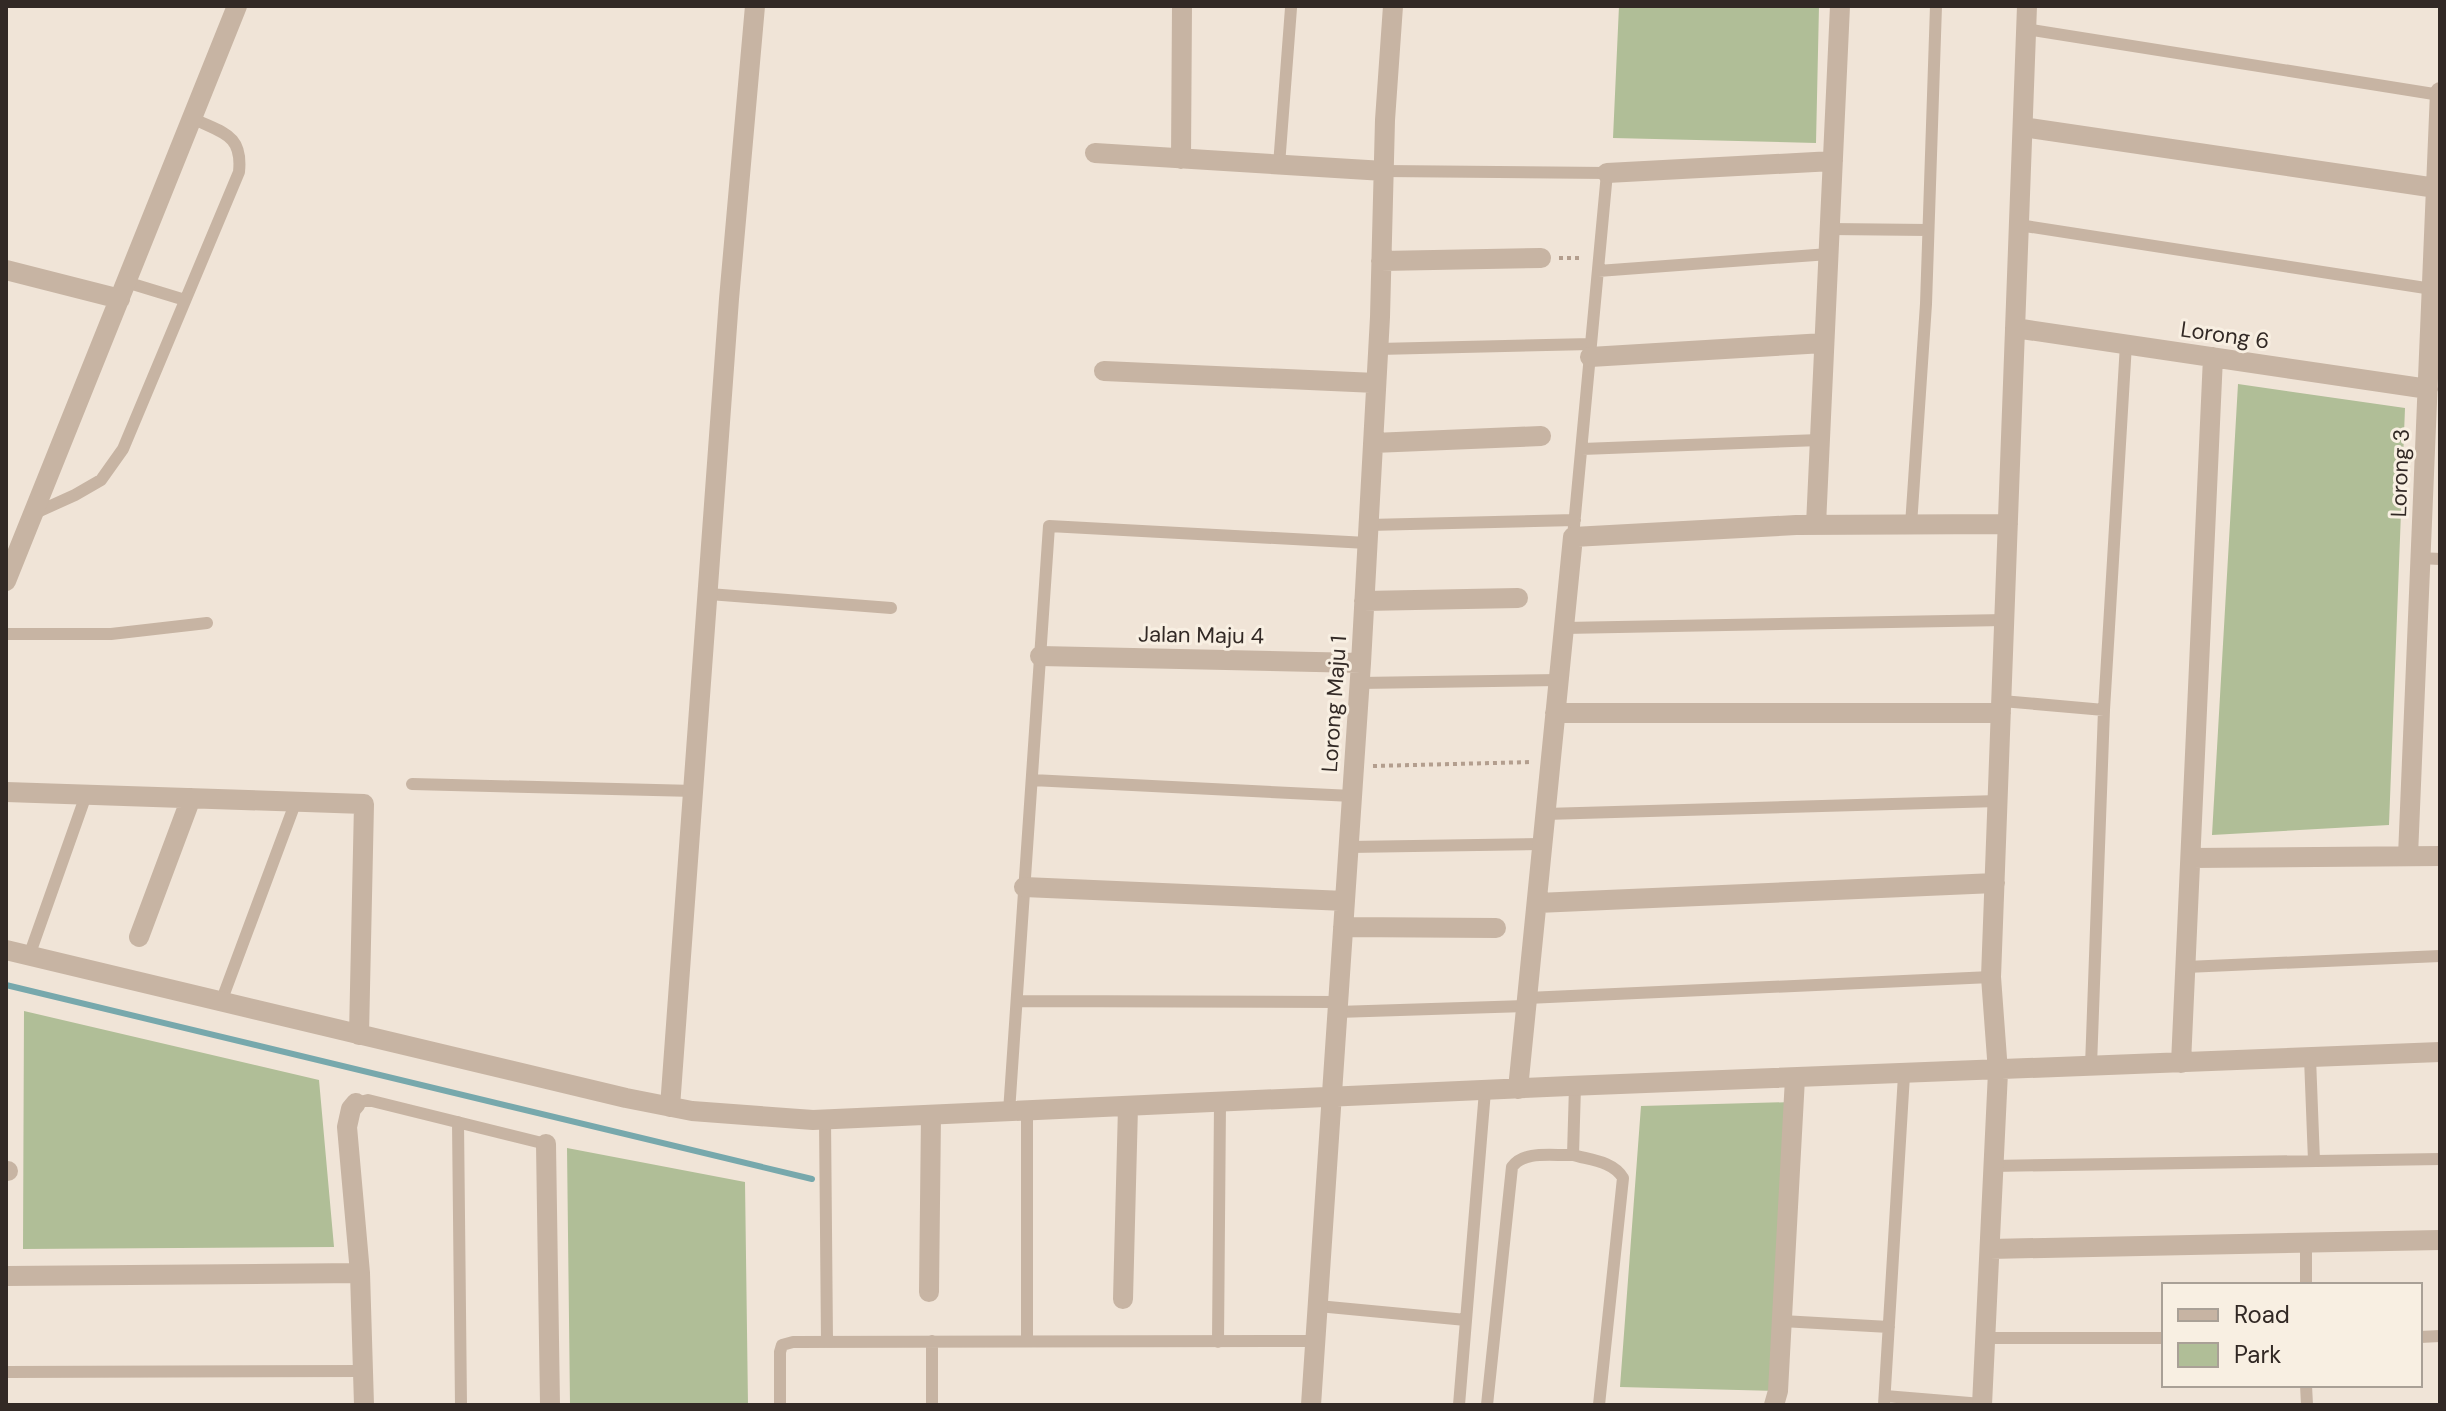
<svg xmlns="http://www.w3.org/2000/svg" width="2446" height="1411" viewBox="0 0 2446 1411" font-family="'DM Sans',sans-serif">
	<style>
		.green { fill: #b0be97 }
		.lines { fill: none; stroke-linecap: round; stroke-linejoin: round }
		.stream { stroke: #77a8ac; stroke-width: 6 }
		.path { stroke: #b39e8e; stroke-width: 4; stroke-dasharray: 4 4; stroke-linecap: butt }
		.service { stroke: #c7b4a3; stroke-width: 12 }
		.minor { stroke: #c7b4a3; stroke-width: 20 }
		.labels { text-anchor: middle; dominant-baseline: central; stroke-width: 6; stroke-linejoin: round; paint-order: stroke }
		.street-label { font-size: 22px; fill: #322925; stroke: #f8efe2 }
	</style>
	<rect width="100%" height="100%" fill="#f0e4d7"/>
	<!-- green -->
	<path class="green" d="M1619,6H1819L1816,143L1613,138Z
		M2238,384L2405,408L2389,825L2212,835Z
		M24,1011L319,1080L334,1247L23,1249Z
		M1794,1102L1778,1391L1620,1387L1641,1106Z
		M567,1148L745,1182L748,1405H570Z"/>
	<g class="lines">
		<!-- stream -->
		<path class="stream" d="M6,985L812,1179"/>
		<!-- path -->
		<path class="path" d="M1559,258H1582
			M1373,766L1532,762"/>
		<!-- service -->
		<path class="service" d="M2026,29L2440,95
			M1279,165L1291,8
			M1384,171L1607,173L1573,537
			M2019,225L2432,289
			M1830,229L1928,230
			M1598,271L1829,254
			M126,282L185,300
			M1378,349L1591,344
			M1582,449L1820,440
			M33,514L75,495L101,480L123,449L239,172C243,133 221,133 192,118
			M1368,525L1575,520
			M1911,525L1926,304L1936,6
			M2420,558L2440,559
			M709,594L891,608
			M1564,628L2005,620
			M6,634H111L207,623
			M1359,683L1559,680
			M2002,701L2104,710
			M1032,780L1352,796
			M412,784L695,791
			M1545,814L1998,801
			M1349,847L1543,844
			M29,956L86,795
			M2186,967L2440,956
			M1527,998L1991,977
			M1017,1001L1338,1002
			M221,1002L296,801
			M1337,1012L1526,1006
			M2310,1058L2314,1161
			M2091,1066L2104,710L2126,344
			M356,1103L368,1100L546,1144
			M1027,1111V1341
			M1009,1112L1049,526L1367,543
			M825,1119L827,1342
			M458,1122L461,1405
			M1573,1155C1590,1160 1613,1161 1623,1178L1599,1405
			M1992,1166L2440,1159
			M2306,1285V1243
			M1318,1306L1466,1320
			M1782,1321L1889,1327
			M2420,1337L2440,1336
			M1986,1338H2164
			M932,1341V1405
			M1218,1342L1220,1103
			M6,1372L362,1371
			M2306,1385L2307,1405
			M1885,1396L1982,1404
			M780,1405V1352L782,1345L793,1342L1316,1341
			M1459,1405L1485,1091
			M1487,1405L1512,1167C1524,1150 1553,1156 1573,1155L1575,1086
			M1884,1405L1904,1075"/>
		<!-- minor -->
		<path class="minor" d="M2023,127L2436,188
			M1095,153L1384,171
			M1181,159L1182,6
			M1607,173L1833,161
			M1381,261L1541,258
			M6,270L120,299
			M2015,328L2428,389
			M1590,357L1824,343
			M1104,371L1376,383
			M1373,443L1541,436
			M1816,525L1840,6
			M6,581L237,6
			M1364,601L1518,598
			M1040,656L1361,663
			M1555,713H2001
			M6,792L364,804L359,1035
			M2408,856L2440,92
			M2191,858L2440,856
			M1024,887L1345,901
			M1537,903L1995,883
			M1343,927L1496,928
			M139,937L191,798
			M6,950L626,1098L692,1111L813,1120L1569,1086L2440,1052
			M2181,1063L2213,357
			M1518,1089L1573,537L1796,525L2008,524
			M356,1103L351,1109L347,1127L360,1273L364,1405
			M670,1107L729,299L755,6
			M546,1144L550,1405
			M6,1171H8
			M1990,1249L2440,1240
			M6,1276L360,1273
			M929,1292L931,1115
			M1123,1299L1128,1107
			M1311,1405L1361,663L1380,317L1385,120L1393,6
			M1774,1405L1778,1391L1795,1078
			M1982,1405L1998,1072L1991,977L2027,6"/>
	</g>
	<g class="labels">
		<!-- street labels -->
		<g class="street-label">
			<text transform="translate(2225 335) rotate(8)">Lorong 6</text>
			<text transform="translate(2400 473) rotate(-88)">Lorong 3</text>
			<text transform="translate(1201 635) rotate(1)">Jalan Maju 4</text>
			<text transform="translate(1334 704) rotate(-86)">Lorong Maju 1</text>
		</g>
	</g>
	<!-- border -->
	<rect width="2446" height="1411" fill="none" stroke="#322925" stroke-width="16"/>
	<!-- legend -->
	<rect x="2162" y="1283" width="260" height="104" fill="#f8efe2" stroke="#a9a096" stroke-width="2"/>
	<rect x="2178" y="1309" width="40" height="12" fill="#c7b4a3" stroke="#a9a096" stroke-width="2"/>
	<text x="2234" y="1323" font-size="24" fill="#322925">Road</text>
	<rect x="2178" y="1343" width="40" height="24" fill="#b0be97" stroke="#a9a096" stroke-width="2"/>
	<text x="2234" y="1363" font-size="24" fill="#322925">Park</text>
</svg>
